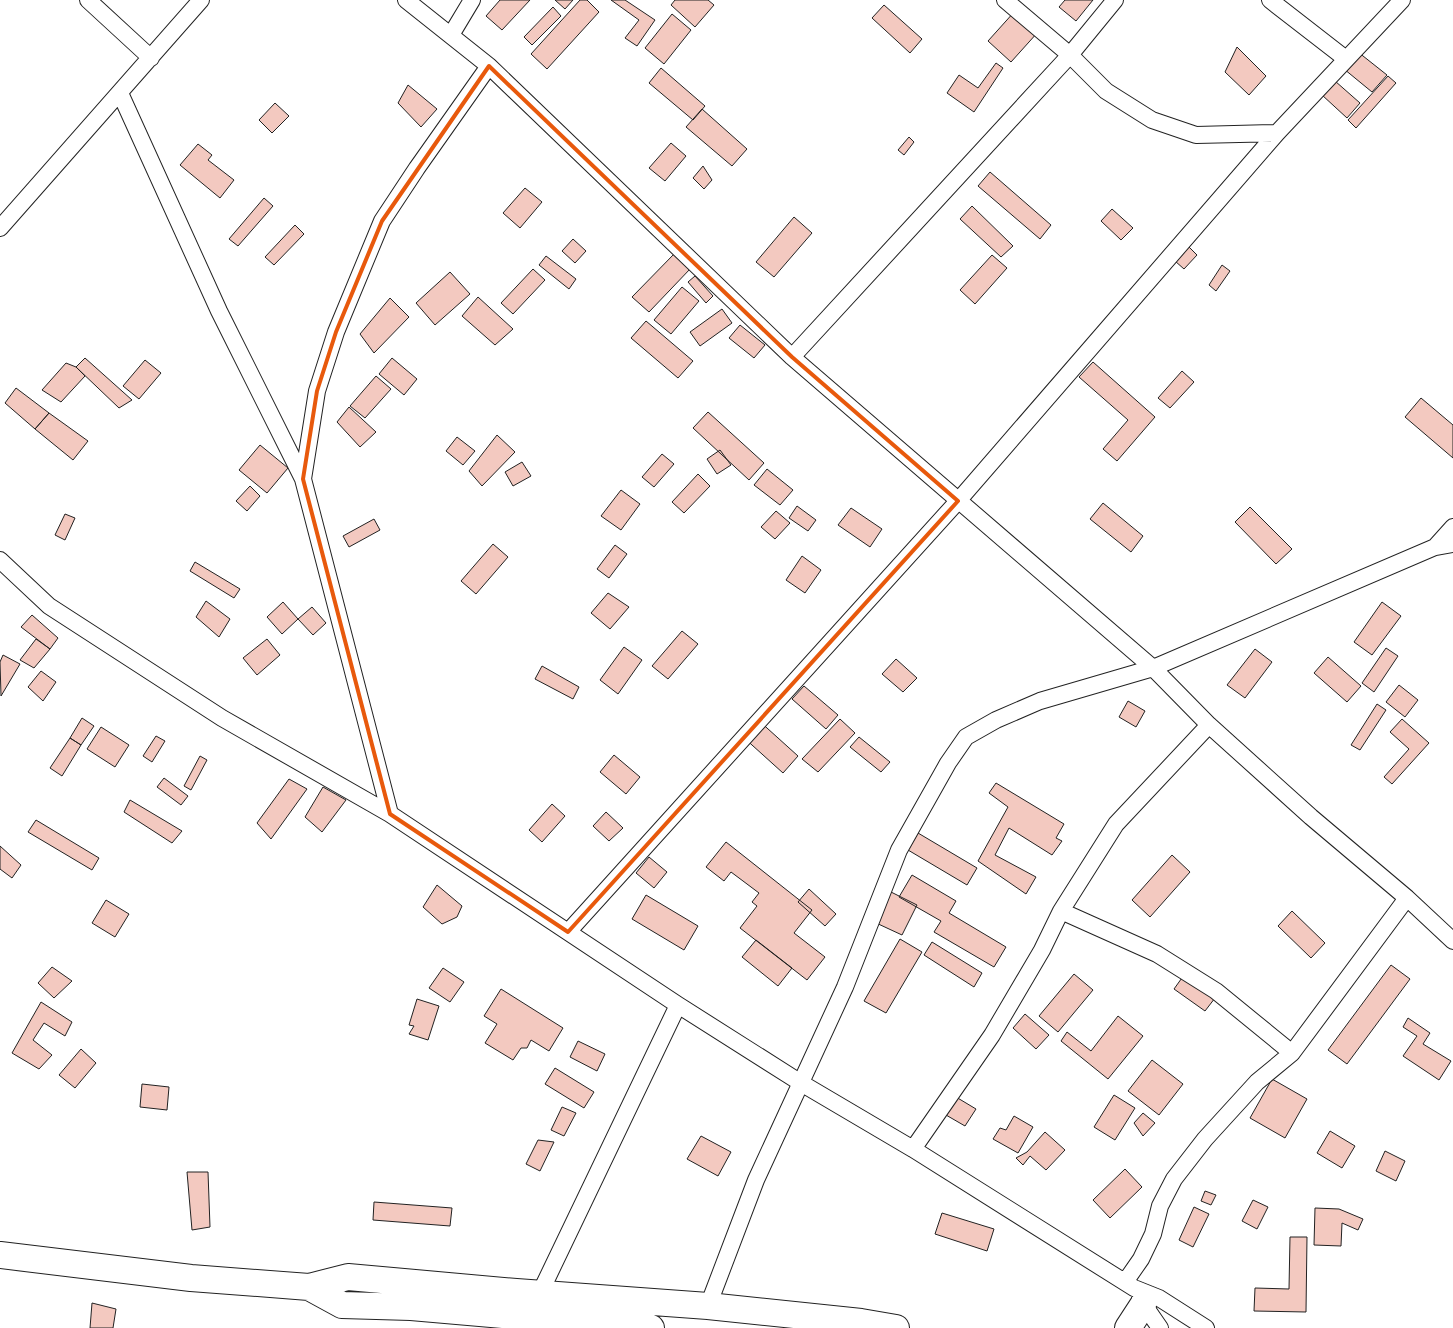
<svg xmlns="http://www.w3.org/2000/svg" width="1453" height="1328" viewBox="0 0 1453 1328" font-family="Georgia,serif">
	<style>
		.building { fill: #f3c9c0; stroke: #222 }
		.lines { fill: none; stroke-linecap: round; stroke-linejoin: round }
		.street-casing { stroke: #222; stroke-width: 18 }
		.primary-casing { stroke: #222; stroke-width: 28 }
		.street { stroke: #fff; stroke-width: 16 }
		.primary { stroke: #fff; stroke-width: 26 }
		.marked { fill: none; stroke: #e8590c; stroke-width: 4; stroke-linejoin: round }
	</style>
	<rect width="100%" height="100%" fill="#fff"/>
	<!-- building -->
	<path class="building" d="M500,0H530L502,30L486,16Z
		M555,0H573L565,9Z
		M580,0H587L599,12L547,69L531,54Z
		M611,0H625L655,20L637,46L625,38L639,20Z
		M675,0H708L714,5L695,27L671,5Z
		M1065,0H1093L1076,21L1059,7Z
		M884,5L922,39L910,53L872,18Z
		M553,7L561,16L532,45L524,37Z
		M1015,11L1038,32L1011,62L988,41Z
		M672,14L691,30L664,64L645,48Z
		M1237,47L1266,76L1249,95L1225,72Z
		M1358,52L1387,75L1372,92L1344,69Z
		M996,63L1003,68L974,112L947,93L959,75L978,88Z
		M661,68L705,106L693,120L649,83Z
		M1388,76L1396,83L1356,128L1348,120Z
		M1335,81L1360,103L1347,118L1322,95Z
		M408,85L437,109L421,127L398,103Z
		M275,103L289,116L272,133L259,120Z
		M702,109L747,149L732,166L686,127Z
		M909,137L914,142L904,155L898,150Z
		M671,143L686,156L665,181L649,168Z
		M198,144L212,155L208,160L234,180L220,198L180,165Z
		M703,166L712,180L704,189L693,178Z
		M990,172L1051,225L1040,239L978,186Z
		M525,188L542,202L520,228L503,213Z
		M264,198L273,206L238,246L229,239Z
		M972,206L1013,246L1001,257L960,219Z
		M1112,209L1133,228L1121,240L1101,221Z
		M794,217L812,233L774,277L756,262Z
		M295,225L304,234L274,265L265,257Z
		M573,239L586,251L575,263L562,251Z
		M1189,247L1197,255L1184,269L1175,261Z
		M675,253L691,268L649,312L632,297Z
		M992,255L1007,268L975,304L960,290Z
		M546,256L576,279L569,289L539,265Z
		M1222,265L1230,271L1216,291L1209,285Z
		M533,269L545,280L513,314L501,303Z
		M450,272L470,294L435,325L416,303Z
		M695,276L713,296L706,303L688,282Z
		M682,287L699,301L671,334L654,320Z
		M478,297L513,329L495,345L462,316Z
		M390,298L409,317L374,353L360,334Z
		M722,309L732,323L700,346L690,332Z
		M646,321L693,361L678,378L631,338Z
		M740,325L765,345L754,358L729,338Z
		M85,358L132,400L119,408L76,367Z
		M392,358L417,379L404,395L379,374Z
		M145,360L161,373L139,399L123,386Z
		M1093,362L1155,417L1117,461L1103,449L1128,420L1079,377Z
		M66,363L76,367L85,376L61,402L42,390Z
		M1182,371L1194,382L1170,408L1158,398Z
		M376,376L391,389L365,418L350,406Z
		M16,388L49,413L35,429L5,403Z
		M1421,398L1453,425V458L1405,417Z
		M349,407L376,432L360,447L337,422Z
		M708,412L764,463L749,480L693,428Z
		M49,413L88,441L73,460L35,429Z
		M497,435L515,452L482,486L469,471Z
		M457,437L475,451L463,465L446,451Z
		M260,445L288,468L267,493L239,470Z
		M720,450L731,465L717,474L707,459Z
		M662,454L674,464L654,487L642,477Z
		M522,462L531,476L513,486L505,472Z
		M767,469L793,490L780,505L754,485Z
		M698,474L710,486L684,513L672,502Z
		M250,486L260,496L247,511L236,501Z
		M621,490L640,504L621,530L601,516Z
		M1103,503L1143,536L1131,552L1090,519Z
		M797,506L816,520L808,531L789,518Z
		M1250,507L1292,549L1276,564L1235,522Z
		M851,508L882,529L870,547L838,525Z
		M776,511L790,523L775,539L761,527Z
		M65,514L75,518L65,540L55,535Z
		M374,519L380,530L349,547L343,536Z
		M493,544L508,557L476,594L461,581Z
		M615,545L627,554L609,578L597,569Z
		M802,556L821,570L805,593L786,580Z
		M195,562L240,589L234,598L190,571Z
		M608,593L629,607L610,629L591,613Z
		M206,601L230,619L219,637L196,617Z
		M283,602L298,619L282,634L267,617Z
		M1382,602L1401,616L1372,655L1354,642Z
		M312,607L326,623L313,635L298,619Z
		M32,615L58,638L50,649L21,627Z
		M682,631L698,644L668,679L652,666Z
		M36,639L50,649L34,668L20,660Z
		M267,639L280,655L257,675L243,658Z
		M624,647L642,660L618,694L600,680Z
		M1386,648L1398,656L1374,692L1362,683Z
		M1255,649L1272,662L1245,698L1227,685Z
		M3,655L20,664L1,696L0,662Z
		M1328,657L1361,686L1347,702L1314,673Z
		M896,659L917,678L903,692L882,674Z
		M542,666L579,687L573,699L535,679Z
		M41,671L56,682L43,701L28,687Z
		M1399,685L1418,700L1405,717L1386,702Z
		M804,686L838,715L826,729L792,699Z
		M1128,701L1145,711L1136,727L1119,717Z
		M1377,704L1386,710L1360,750L1351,745Z
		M82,718L94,726L81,745L70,738Z
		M757,719L798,756L783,773L742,736Z
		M840,719L855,733L818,772L802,759Z
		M1402,719L1429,743L1392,784L1384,777L1409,749L1390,732Z
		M101,727L129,745L115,767L87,749Z
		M156,736L165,741L152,762L143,756Z
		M859,737L890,762L881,772L850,747Z
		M70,738L81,745L62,776L50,768Z
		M614,755L640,777L626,794L600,772Z
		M200,756L207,760L191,790L184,786Z
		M164,778L188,796L181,805L157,787Z
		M289,779L307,789L271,839L257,823Z
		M996,783L1064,824L1056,838L1062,841L1052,855L1009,828L995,855L1036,877L1026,894L978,861L1008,807L989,793Z
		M323,787L346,800L322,832L305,817Z
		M130,800L182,831L172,843L124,812Z
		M552,804L565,816L542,842L529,830Z
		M606,812L623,828L609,841L593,826Z
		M36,820L99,858L92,870L28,832Z
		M918,833L977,868L967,885L908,850Z
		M726,842L812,910L794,933L825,957L807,980L740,928L757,906L752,902L759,893L731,872L724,881L706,867Z
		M0,846L21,865L12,878L0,869Z
		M1172,855L1190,872L1150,917L1132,900Z
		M649,857L667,872L654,888L636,873Z
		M912,875L956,901L949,913L1006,947L994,967L934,932L941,921L899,897Z
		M437,885L462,906L457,917L442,924L423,907Z
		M809,889L836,914L825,926L798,902Z
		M889,891L917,905L902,935L874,922Z
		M646,895L698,926L684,950L632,919Z
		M106,900L129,914L115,937L92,923Z
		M1292,911L1325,943L1311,958L1278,926Z
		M900,939L922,952L886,1013L864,1001Z
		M756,940L792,968L778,986L742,957Z
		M932,942L982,973L974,987L924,955Z
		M1391,965L1410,979L1347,1064L1328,1050Z
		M52,967L72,981L54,998L38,983Z
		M443,968L464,982L450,1002L429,988Z
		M1074,974L1093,990L1058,1032L1039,1016Z
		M1184,975L1215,998L1205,1011L1174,989Z
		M501,989L563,1028L549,1051L531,1040L527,1048H521L513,1060L485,1043L497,1024L484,1016Z
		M417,999L439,1006L428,1040L409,1034L414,1026L409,1025Z
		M41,1002L72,1022L65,1036L44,1023L33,1040L52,1055L39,1069L12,1053Z
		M1025,1014L1049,1035L1036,1049L1013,1028Z
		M1118,1016L1143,1036L1108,1079L1061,1041L1067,1032L1091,1051Z
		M1408,1018L1430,1033L1423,1044L1451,1061L1439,1080L1403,1056L1417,1036L1403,1027Z
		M578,1041L605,1054L597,1071L570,1057Z
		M81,1049L96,1063L75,1088L59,1075Z
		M1152,1060L1183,1084L1159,1115L1128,1091Z
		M555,1068L594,1092L584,1108L545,1084Z
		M1272,1079L1307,1099L1285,1138L1250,1118Z
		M142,1084L169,1087L167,1110L140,1107Z
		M1114,1095L1135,1108L1115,1140L1094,1127Z
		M956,1097L976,1109L965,1126L946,1115Z
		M562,1107L576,1113L564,1136L551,1130Z
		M1143,1113L1155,1123L1143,1136L1134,1123Z
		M1014,1116L1033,1127L1018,1153L993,1139L1000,1128L1006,1130Z
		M1330,1131L1355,1146L1342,1168L1317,1153Z
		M1045,1132L1065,1150L1046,1170L1030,1156L1023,1165L1016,1158L1027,1152Z
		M701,1136L731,1152L718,1176L687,1159Z
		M538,1140L554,1142L540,1171L526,1164Z
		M1385,1151L1405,1161L1396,1181L1376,1171Z
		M1125,1169L1142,1187L1110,1218L1093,1200Z
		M187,1172H208L210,1227L192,1230Z
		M1205,1191L1216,1195L1211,1205L1201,1201Z
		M1253,1200L1268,1207L1257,1229L1242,1221Z
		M374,1202L452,1208L450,1226L373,1220Z
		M1194,1207L1209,1214L1193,1247L1179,1240Z
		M1315,1208L1339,1209L1363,1219L1358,1230L1342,1223L1341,1246L1314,1245Z
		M942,1213L994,1229L987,1251L935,1234Z
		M1290,1237H1307L1306,1312L1254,1311L1255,1288L1289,1289Z
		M92,1303L116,1309L113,1328H90Z"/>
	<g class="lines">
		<defs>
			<path id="street" d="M88,0L151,58
				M406,0L489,66L792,357L1153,668L1209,725L1311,817L1407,898L1453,941
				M1005,0L1070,55L1106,91L1152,120L1196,135L1277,133
				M1270,0L1346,59
				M451,35L472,0
				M120,93L219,311L303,479L390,814L678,1005L801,1083L913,1149L1134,1288L1159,1298L1206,1328
				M0,228L201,0
				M792,357L1070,55L1115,0
				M303,479L317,391L336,332L382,221L417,168L489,66
				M1435,547L1453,527
				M0,560L49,606L222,718L390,814
				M1061,911L1157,954L1216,991L1292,1053
				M568,932L958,501L1277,133L1402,0
				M913,1149L992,1035L1042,950L1061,911L1116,824L1209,725
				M1125,1282L1141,1259L1153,1234L1160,1206L1174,1179L1205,1139L1257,1082L1292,1053L1407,898
				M540,1293L678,1005
				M1140,1299L1160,1328
				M708,1306L756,1180L845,987L899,850L948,763L966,737L996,720L1040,701L1153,668L1435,547L1453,544"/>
			<path id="primary" d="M0,1255L191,1278L309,1287L348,1277L516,1292L708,1306L861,1322L896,1328
				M309,1287L342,1305L411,1307L651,1328
				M1128,1328L1143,1305"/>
		</defs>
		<!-- street casing -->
		<use href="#street" class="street-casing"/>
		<!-- primary casing -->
		<use href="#primary" class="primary-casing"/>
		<!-- street -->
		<use href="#street" class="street"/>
		<!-- primary -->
		<use href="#primary" class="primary"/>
	</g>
	<!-- marked area -->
	<path class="marked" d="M489,66L792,357L958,501L568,932L390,814L303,479L317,391L336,332L382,221Z"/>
</svg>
